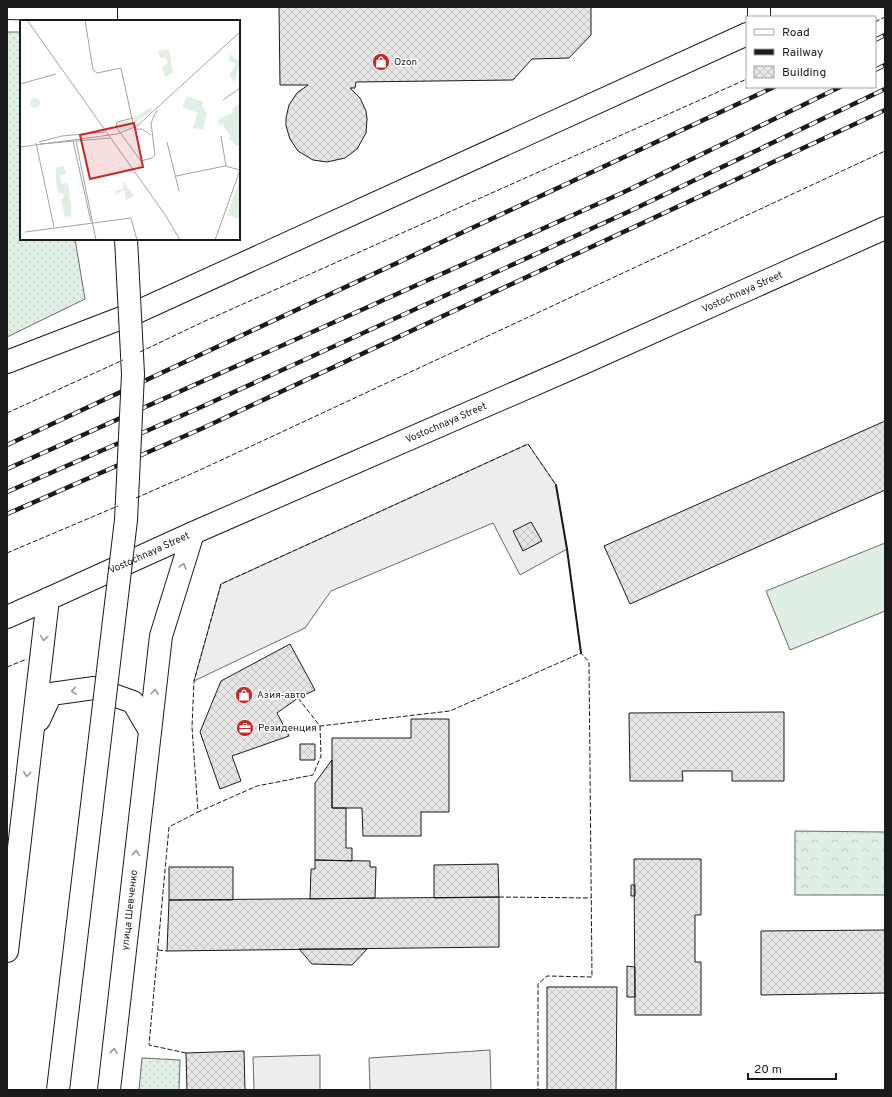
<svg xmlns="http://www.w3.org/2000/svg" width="892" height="1097" viewBox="0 0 892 1097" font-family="Overpass,sans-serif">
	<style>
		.grass { fill: url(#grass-dots); stroke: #6a6a6a }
		.forest { fill: url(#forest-crowns); stroke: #6a6a6a }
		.pitch { fill: #e0efe3; stroke: #6a6a6a }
		.parking { fill: #ededed; stroke: #6a6a6a }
		.building { fill: url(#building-cross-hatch); stroke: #1a1a1a }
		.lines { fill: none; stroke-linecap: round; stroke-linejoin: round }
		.street-casing { stroke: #1a1a1a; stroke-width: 24 }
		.secondary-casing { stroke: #1a1a1a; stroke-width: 24 }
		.primary-casing { stroke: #1a1a1a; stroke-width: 24 }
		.street { stroke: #fff; stroke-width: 22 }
		.secondary { stroke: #fff; stroke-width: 22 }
		.primary { stroke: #fff; stroke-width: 22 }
		.rail-casing { stroke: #1a1a1a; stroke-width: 4.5 }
		.rail { stroke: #fff; stroke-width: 3; stroke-dasharray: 9; stroke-linecap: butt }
		.secondary-bridge-casing { stroke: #1a1a1a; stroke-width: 24; stroke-linecap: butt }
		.secondary-bridge { stroke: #fff; stroke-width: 22 }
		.fence { stroke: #1a1a1a; stroke-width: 1; stroke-dasharray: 5 2; stroke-linecap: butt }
		.wall { stroke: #1a1a1a; stroke-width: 2 }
		.oneway { stroke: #989898 }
		.labels { text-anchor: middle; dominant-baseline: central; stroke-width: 3; stroke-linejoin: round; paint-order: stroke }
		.poi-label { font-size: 10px; fill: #1a1a1a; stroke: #fff; text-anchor: start }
		.street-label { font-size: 10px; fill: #1a1a1a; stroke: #fff }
		.inset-road { fill: none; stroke: #a3a3a3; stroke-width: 1 }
		.view { fill: #c62828; fill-opacity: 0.15; stroke: #c62828; stroke-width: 2 }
		.inset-edge { fill: none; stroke: #1a1a1a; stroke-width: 2 }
	</style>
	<defs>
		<pattern id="grass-dots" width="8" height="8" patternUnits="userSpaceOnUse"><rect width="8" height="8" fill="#e0efe3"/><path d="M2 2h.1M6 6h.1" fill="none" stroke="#c0ccc2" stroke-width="1.8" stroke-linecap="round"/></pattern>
		<pattern id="forest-crowns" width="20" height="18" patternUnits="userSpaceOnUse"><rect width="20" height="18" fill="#e0efe3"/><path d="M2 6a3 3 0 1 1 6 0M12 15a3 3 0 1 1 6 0" fill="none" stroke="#c0ccc2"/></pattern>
		<pattern id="building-cross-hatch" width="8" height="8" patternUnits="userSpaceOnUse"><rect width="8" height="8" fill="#e6e6e6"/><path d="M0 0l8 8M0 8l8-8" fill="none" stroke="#c5c5c5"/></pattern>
	</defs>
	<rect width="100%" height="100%" fill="#fff"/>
	<!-- grass -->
	<path class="grass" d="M7,32H21V239H75L85,299L7,337Z
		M142,1058L180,1060L179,1090H139Z"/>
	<!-- forest -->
	<path class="forest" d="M795,831L885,832V895H795Z"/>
	<!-- pitch -->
	<path class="pitch" d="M885,543V611L790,650L766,591Z"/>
	<!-- parking -->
	<path class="parking" d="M528,444L556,485L567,549L520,575L493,523L331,591L305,628L194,681L221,584Z
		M490,1050L491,1090H370L369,1058Z
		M320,1055V1090H254L253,1057Z"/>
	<!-- building -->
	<path class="building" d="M279,7H591V35L569,58L532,59L513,80L356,82L355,88H350L360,98L366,111L367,119L366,133L357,149L345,158L327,162L313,160L298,151L290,139L286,126V118L289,105L297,93L308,85H280Z
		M885,421V490L630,604L604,546Z
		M531,522L542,541L523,551L513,531Z
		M290,644L315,690L298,698L277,713L289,736L232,756L241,781L220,789L200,732L221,681Z
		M784,712V781H732V771H682L683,781H630L629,713Z
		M411,719H449V812H421V836H363L362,808H332V738H411Z
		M300,744H315V760H300Z
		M332,760V808H346V848H352V861L315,860V783Z
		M634,859H701V915H695V962H701V1015H635Z
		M315,860L370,861V867H376L375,898L310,899L311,869H315Z
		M498,864L499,897L434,898V865Z
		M169,867H233V900H169Z
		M631,885H635V896H631Z
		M499,897V947L167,951L169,900Z
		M885,930V993L761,995V931Z
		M299,949H367L352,965L312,964Z
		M627,966L635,967V997H627Z
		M547,987H617L616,1090H547Z
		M244,1051L245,1090H187L186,1053Z"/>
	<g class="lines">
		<defs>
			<path id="street" d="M759,7V17
				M7,8L86,10
				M106,21V7
				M7,362L137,312L747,34"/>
			<g id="secondary">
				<path d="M85,7L89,21"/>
				<path d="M39,720L51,694L94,688L133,702L150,731"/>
				<path d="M7,951L48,599"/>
				<path id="s1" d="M109,1090L161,636L193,533"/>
			</g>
			<g id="primary">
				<path id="s2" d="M7,617L48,599L193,533L579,365L885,228"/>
			</g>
		</defs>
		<!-- street casing -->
		<use href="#street" class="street-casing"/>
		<!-- secondary casing -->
		<use href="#secondary" class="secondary-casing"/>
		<!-- primary casing -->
		<use href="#primary" class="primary-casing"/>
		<!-- street -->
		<use href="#street" class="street"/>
		<!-- secondary -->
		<use href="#secondary" class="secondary"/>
		<!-- primary -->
		<use href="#primary" class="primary"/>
		<defs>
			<path id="rail" d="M875,40L885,35
				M875,70L885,65
				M7,445L774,87
				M7,469L622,193L840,87
				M7,492L199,408L630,211L885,89
				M7,514L203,428L885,110"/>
		</defs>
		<!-- rail casing -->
		<use href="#rail" class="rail-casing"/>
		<!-- rail -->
		<use href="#rail" class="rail"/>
		<defs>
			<path id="secondary-bridge" d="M58,1090L126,520L133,374L126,239"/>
		</defs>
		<!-- secondary-bridge casing -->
		<use href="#secondary-bridge" class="secondary-bridge-casing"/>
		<!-- secondary-bridge -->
		<use href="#secondary-bridge" class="secondary-bridge"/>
		<!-- fence -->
		<path class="fence" d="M875,22L885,17
			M140,352L205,321L747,79
			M7,413L123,360
			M136,498L200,470L885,151
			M7,553L118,506
			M7,667L27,659
			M298,698L320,726L450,711L581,653L589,662L592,977L547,976L538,984V1090
			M320,726L321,756L313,775L257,786L198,812L192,727L194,681L221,584L528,444L556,485
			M499,897L591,898
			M158,950L167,951
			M186,1053L149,1045L169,827L198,812"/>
		<!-- wall -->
		<path class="wall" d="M556,485L567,549L581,653"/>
	</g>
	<!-- one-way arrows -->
	<defs><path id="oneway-chevron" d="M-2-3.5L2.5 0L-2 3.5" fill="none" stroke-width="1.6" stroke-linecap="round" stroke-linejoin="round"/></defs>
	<g class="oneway">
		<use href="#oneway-chevron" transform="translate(183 566) rotate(-73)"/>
		<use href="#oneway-chevron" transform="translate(44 638) rotate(97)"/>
		<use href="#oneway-chevron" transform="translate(74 691) rotate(171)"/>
		<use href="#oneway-chevron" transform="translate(155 692) rotate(-83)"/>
		<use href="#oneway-chevron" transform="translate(27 774) rotate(97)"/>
		<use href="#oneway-chevron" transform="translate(136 853) rotate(-84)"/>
		<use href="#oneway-chevron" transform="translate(114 1051) rotate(-84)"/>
	</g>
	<!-- icons -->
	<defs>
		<symbol id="shop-disc" viewBox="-11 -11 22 22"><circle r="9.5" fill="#c62828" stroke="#fff"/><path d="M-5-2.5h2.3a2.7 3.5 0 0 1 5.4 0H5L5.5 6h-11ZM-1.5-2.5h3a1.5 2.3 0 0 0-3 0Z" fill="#fff"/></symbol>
		<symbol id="office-disc" viewBox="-11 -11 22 22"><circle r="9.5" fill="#c62828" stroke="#fff"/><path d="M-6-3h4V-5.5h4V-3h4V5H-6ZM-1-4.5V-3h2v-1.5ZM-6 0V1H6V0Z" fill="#fff"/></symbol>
	</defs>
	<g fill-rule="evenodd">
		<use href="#shop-disc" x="371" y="52" width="20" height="20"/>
		<use href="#shop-disc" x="234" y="685" width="20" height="20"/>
		<use href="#office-disc" x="235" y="718" width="20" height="20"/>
	</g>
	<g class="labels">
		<!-- poi labels -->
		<g class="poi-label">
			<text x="394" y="62">Ozon</text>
			<text x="257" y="695">Азия-авто</text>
			<text x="258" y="728">Резиденция</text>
		</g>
		<!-- street labels -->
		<g class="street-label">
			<text stroke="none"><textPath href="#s2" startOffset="804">Vostochnaya Street</textPath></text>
			<text stroke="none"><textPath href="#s2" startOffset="480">Vostochnaya Street</textPath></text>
			<text stroke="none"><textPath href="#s2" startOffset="156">Vostochnaya Street</textPath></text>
			<text stroke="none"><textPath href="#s1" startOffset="181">улица Шевченко</textPath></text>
		</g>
	</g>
	<!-- overview -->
	<g transform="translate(20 20)">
		<rect width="220" height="220" fill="#fff"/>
		<path d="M149,29L153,53L145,57L142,47L148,43L146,38H140L138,31ZM211,33V36L220,41L215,62L209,56L216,44L208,40ZM131,87L132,91L114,104L113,98ZM110,100L113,106L100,111L96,106L97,103Z" fill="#e0efe3"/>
		<path d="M167,76L184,82L182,86L187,93L183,109L172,108L178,93L162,87ZM220,83V125L217,126L208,119L211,117L202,104L198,106V99L214,92L212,89ZM44,146L46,154L40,156L42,164L48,163L51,186V196L45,197L41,179L44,178L43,173L39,174L36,162V148ZM103,161L114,176L106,180L104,170L96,174L95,171L103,169Z" fill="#e0efe3"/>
		<path d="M220,159V199L207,195Z" fill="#e0efe3"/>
		<path d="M10 83a5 5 0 1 1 10 0a5 5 0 1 1-10 0Z" fill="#e0efe3"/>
		<path class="inset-road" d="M7,0L146,196L160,220M65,0L73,50L77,53L101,48L114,108M0,64L36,54M203,80L220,68M113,98L97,102L96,107L121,141L132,138L135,135L131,103L137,90M114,109H122L131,115M201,116L206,146M53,121L71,202M56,121L76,220M19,122L42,116L85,112M147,122L159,171M16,123L34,207M20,124L90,118M0,127L97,114L117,106L220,12M156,156L205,146L220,150M5,212L111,198L117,220M195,220L220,150"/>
		<path class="view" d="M114,103L123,147L70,159L60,115Z"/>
		<rect width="220" height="220" class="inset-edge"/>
	</g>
	<!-- border -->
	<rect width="892" height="1097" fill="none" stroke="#1a1a1a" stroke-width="16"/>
	<!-- legend -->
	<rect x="746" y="16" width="130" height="72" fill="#ffffff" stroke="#a3a3a3"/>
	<rect x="754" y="29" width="20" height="6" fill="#ffffff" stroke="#a3a3a3"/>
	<text x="782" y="36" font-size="12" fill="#1a1a1a">Road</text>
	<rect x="754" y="49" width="20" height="6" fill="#1a1a1a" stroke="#a3a3a3"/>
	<text x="782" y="56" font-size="12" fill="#1a1a1a">Railway</text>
	<rect x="754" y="66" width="20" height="12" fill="url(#building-cross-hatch)" stroke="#a3a3a3"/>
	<text x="782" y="76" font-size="12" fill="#1a1a1a">Building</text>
	<!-- scale -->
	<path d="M748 1073v6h88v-6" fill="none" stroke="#1a1a1a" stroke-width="2"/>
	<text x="754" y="1073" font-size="12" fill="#1a1a1a" stroke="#ffffff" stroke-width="3" paint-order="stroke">20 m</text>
</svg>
